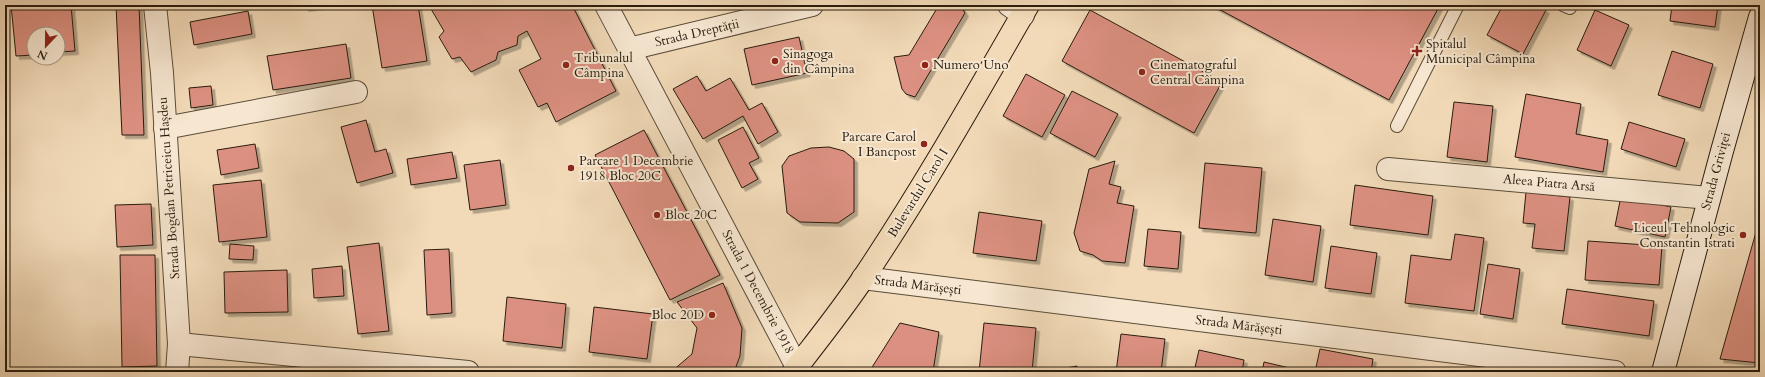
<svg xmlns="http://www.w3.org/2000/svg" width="1765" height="377" viewBox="0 0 1765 377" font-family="Cardo,serif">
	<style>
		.building { fill: #dc9081; stroke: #281c0e; filter: url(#shadow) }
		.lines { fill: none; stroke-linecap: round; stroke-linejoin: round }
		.service-casing { stroke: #5a4c38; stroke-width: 14 }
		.minor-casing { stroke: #5a4c38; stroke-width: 24 }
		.tertiary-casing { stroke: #5a4c38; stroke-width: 24 }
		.secondary-casing { stroke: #281c0e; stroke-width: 24 }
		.primary-casing { stroke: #281c0e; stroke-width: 24 }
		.service { stroke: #f7e7d1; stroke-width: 12 }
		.minor { stroke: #f7e7d1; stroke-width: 22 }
		.tertiary { stroke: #f7e7d1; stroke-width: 22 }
		.secondary { stroke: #f7e7d1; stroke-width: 22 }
		.primary { stroke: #f2dab8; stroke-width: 22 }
		.poi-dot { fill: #8f2418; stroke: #f7e7d1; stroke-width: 1.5 }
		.labels { text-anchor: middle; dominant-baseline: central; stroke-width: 4; stroke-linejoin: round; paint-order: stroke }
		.street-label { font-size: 13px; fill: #281c0e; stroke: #f7e7d1 }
		.poi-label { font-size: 13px; fill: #281c0e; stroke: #f7e7d1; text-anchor: start }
	</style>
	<defs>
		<filter id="shadow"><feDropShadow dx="3.5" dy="3.5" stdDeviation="0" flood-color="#0004"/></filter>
	</defs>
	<rect width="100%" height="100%" fill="#f2dab8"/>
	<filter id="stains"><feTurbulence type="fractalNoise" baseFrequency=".005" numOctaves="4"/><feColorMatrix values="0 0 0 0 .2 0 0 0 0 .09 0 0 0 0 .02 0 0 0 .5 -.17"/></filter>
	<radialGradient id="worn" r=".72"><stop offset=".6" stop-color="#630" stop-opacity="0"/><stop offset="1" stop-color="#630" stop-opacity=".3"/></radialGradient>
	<!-- building -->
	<path class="building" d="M11,5H71L75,51L58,52V34H34V55L16,56Z
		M116,5H139L144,135H122Z
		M305,5H326L305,8Z
		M372,5H418L427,61L382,68Z
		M437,5H572L616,91L556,122L547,103L538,107L519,70L541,59L527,31L518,36L517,45L498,52L496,60L471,72L460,57L452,59L439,37L444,31L431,9Z
		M939,5H960L965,13L915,97L906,94L902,89L894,57L909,55Z
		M1211,5H1440L1389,100Z
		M1503,5H1537L1546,10L1523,54L1487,35Z
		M1672,5H1718L1715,27L1670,21Z
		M1090,10L1222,82L1194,133L1062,61Z
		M1595,10L1629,25L1611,66L1577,50Z
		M248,11L252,34L194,45L190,22Z
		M799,37L807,73L752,85L744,49Z
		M346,44L351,78L273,90L267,56Z
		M1672,51L1713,64L1700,108L1658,95Z
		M1026,74L1065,95L1042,137L1003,116Z
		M697,76L706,91L730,78L749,110L762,103L778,132L758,144L743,116L703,139L673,89Z
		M211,86L213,105L191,108L189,88Z
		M1072,91L1118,114L1095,157L1050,133Z
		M1526,94L1581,104L1576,134L1608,140L1603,172L1515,157Z
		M1454,102L1493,106L1487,162L1447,157Z
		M366,120L375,152L386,149L393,173L357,183L341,127Z
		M1629,122L1685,139L1676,167L1621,149Z
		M743,127L759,158L749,163L758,179L742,188L718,140Z
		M644,130L720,275L670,300L595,155Z
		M255,144L259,168L221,175L217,150Z
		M829,147L844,151L854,159V212L838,223L800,222L787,213L782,166L789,156L811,148Z
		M452,152L457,178L411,185L407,159Z
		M500,160L506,205L470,210L464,165Z
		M1115,161L1109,184L1121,187L1117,203L1134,206L1125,263L1102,261L1093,255L1080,251L1074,233L1089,169Z
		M1205,163L1262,168L1256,233L1199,228Z
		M261,180L267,237L219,242L213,185Z
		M1355,185L1433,196L1428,235L1350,225Z
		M1526,192L1570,197L1564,251L1532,248L1535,224L1523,223Z
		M1621,196L1671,207L1665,237L1615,226Z
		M151,204L153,245L117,247L115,205Z
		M979,212L1042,221L1036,261L973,253Z
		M1760,218V363L1720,359Z
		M1273,219L1321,226L1313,282L1265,275Z
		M1148,229L1181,232L1178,269L1144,266Z
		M1455,234L1484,238L1474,311L1405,303L1411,255L1451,260Z
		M1588,241L1662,246L1659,285L1585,280Z
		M379,243L389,331L358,334L347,247Z
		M230,244L254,246L253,260L229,259Z
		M1331,246L1377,253L1371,294L1325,288Z
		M449,249L452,313L427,315L424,250Z
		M120,255H155L157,366L122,367Z
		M1488,264L1520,269L1513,319L1480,314Z
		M342,266L344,296L314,298L312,269Z
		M287,270L288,312L225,313L224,272Z
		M723,283L742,328L740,356L734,372H671L692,354L697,328L677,302Z
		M1567,289L1654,301L1649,336L1562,324Z
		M507,297L566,304L562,348L503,341Z
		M594,307L653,314L647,359L589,352Z
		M900,323L939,332L933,372H869Z
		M984,323L1036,328L1032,372H979Z
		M1121,334L1165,339L1161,372H1116Z
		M1320,349L1373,359L1371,372H1315Z
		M1199,350L1244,360L1242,372H1194Z
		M1264,362L1307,372H1262Z
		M1077,366L1078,372H1050L1049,371Z
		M123,371H157L123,372Z"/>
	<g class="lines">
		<defs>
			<path id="service" d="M1563,5L1570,8
				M1397,126L1458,5"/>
			<path id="minor" d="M1009,5L1023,15
				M629,49L812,5
				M165,128L356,92
				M1388,169L1709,198
				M179,344L468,372"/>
			<path id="tertiary" d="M155,5L162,73L179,344L177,372
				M606,5L797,367
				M863,278L1615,372"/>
			<path id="secondary" d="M1663,372L1722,151L1760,17"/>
			<path id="primary" d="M793,372C817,341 842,310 864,277C923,189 975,97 1028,5"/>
		</defs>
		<!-- service casing -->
		<use href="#service" class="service-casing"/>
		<!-- minor casing -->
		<use href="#minor" class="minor-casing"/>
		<!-- tertiary casing -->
		<use href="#tertiary" class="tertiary-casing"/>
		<!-- secondary casing -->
		<use href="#secondary" class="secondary-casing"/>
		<!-- primary casing -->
		<use href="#primary" class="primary-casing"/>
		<!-- service -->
		<use href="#service" class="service"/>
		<!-- minor -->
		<use href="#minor" class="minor"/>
		<!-- tertiary -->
		<use href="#tertiary" class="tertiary"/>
		<!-- secondary -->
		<use href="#secondary" class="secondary"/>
		<!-- primary -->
		<use href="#primary" class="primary"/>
	</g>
	<!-- markers -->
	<g class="poi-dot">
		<path d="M1415 45h4v4h4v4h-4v4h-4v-4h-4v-4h4z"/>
		<circle cx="775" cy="61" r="4"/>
		<circle cx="566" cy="65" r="4"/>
		<circle cx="925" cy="65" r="4"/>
		<circle cx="1142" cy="72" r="4"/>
		<circle cx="924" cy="144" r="4"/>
		<circle cx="571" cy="168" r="4"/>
		<circle cx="657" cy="215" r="4"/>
		<circle cx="1743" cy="235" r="4"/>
		<circle cx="712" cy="315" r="4"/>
	</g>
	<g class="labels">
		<!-- street labels -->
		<g class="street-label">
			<text transform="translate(697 33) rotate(-13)">Strada Dreptății</text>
			<text transform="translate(1716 171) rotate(-75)">Strada Griviței</text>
			<text transform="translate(1549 183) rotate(5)">Aleea Piatra Arsă</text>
			<text transform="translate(169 188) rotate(-94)">Strada Bogdan Petriceicu Hașdeu</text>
			<text transform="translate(918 193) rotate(-58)">Bulevardul Carol I</text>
			<text transform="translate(918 285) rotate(7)">Strada Mărășești</text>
			<text transform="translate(758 292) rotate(62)">Strada 1 Decembrie 1918</text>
			<text transform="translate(1239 325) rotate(7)">Strada Mărășești</text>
		</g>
		<!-- poi labels -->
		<g class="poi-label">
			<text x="1426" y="44">Spitalul<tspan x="1426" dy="15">Municipal Câmpina</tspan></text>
			<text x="783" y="54">Sinagoga<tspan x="783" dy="15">din Câmpina</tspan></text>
			<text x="574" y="58">Tribunalul<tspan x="574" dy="15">Câmpina</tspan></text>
			<text x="933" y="65">Numero Uno</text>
			<text x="1150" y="65">Cinematograful<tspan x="1150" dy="15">Central Câmpina</tspan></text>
			<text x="916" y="137" text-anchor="end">Parcare Carol<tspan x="916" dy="15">I Bancpost</tspan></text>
			<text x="579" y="161">Parcare 1 Decembrie<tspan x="579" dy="15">1918 Bloc 20C</tspan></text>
			<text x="665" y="215">Bloc 20C</text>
			<text x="1735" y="228" text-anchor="end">Liceul Tehnologic<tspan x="1735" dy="15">Constantin Istrati</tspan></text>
			<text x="704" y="315" text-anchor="end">Bloc 20D</text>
		</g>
	</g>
	<!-- margin -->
	<rect width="1765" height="377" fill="none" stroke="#f2dab8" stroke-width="20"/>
	<rect x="6" y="6" width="1753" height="365" fill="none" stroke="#281c0e" stroke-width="2"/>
	<rect x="10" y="10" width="1745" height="357" fill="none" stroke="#281c0e"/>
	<!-- north arrow -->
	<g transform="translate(46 46) rotate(202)"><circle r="19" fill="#f7e7d1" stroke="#a49683"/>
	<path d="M0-3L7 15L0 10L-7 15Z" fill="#8f2418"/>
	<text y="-6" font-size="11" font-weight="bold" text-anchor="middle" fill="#281c0e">N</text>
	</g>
	<rect width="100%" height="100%" filter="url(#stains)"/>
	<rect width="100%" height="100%" fill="url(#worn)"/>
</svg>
